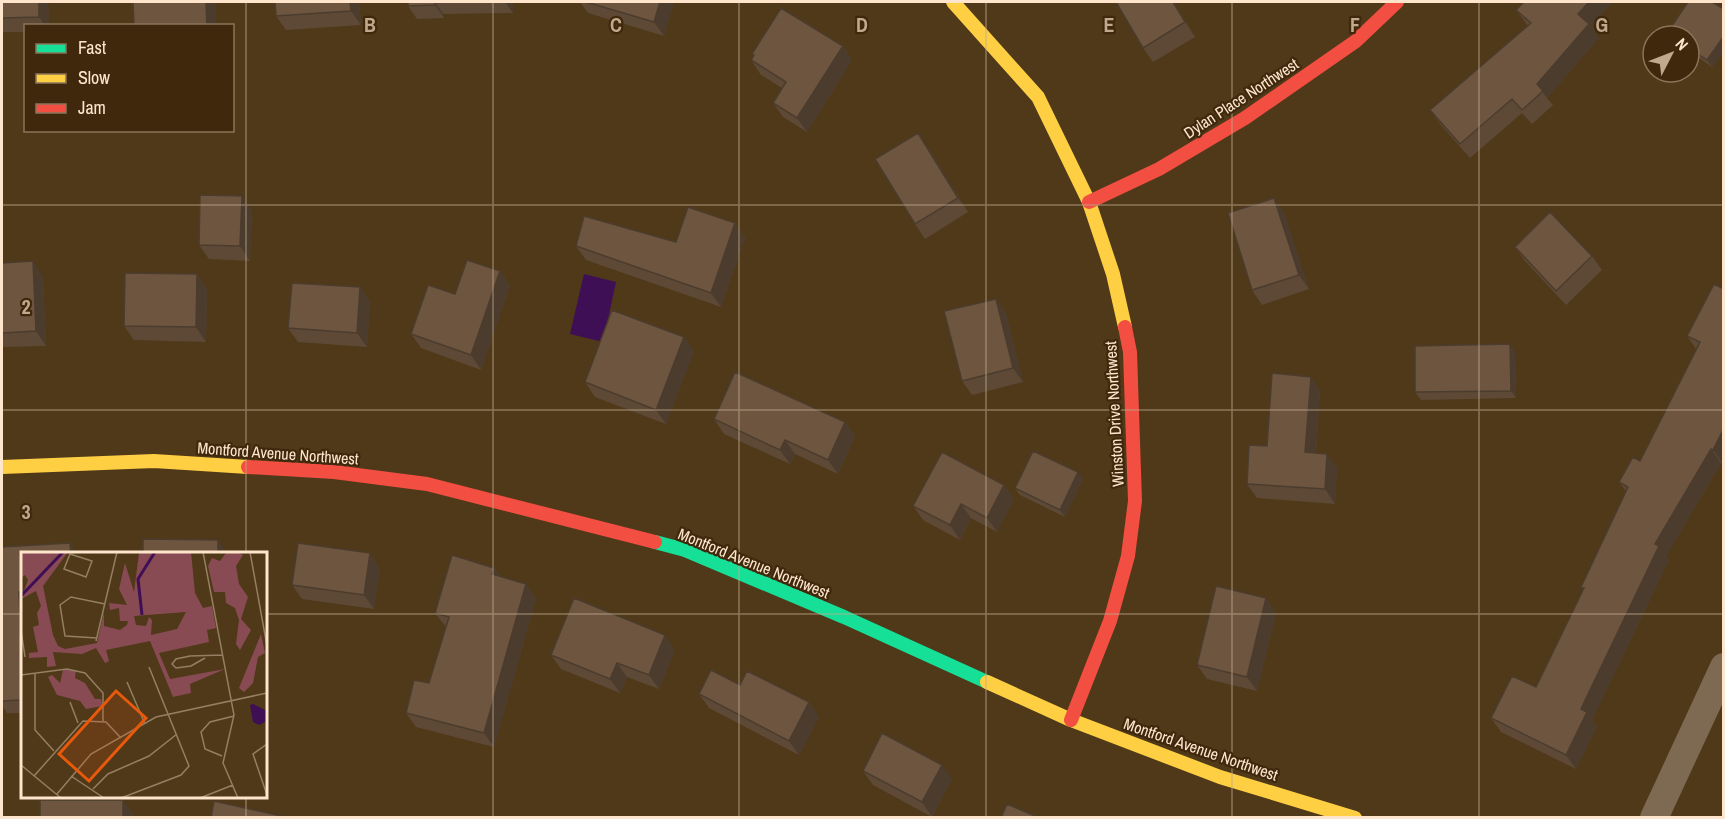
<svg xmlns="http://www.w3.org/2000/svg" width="1725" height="819" viewBox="0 0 1725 819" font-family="'Archivo Narrow',sans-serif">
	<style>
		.water { fill: #3f0f56 }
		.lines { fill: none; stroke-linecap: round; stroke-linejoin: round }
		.street { stroke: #7e6a52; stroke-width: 28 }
		.fast { stroke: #16e098; stroke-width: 14 }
		.slow { stroke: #ffcf43; stroke-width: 14 }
		.jam { stroke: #f24e42; stroke-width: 14 }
		.wall { fill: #5e4937 }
		.shaded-wall { fill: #4c3c2d }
		.building { fill: #6d5540; stroke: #4c3c2d; stroke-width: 1.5 }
		.grid { fill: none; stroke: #c1a98d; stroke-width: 1.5; stroke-opacity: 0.55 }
		.labels { text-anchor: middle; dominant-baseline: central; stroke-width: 4.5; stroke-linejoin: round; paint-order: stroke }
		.street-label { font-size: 16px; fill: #fee5cc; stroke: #3f280c }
		.inset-river { fill: none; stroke: #3f0f56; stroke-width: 3 }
		.inset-road { fill: none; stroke: #957e61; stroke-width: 1.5 }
		.view { fill: #e8590c; fill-opacity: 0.15; stroke: #e8590c; stroke-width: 3 }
		.inset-edge { fill: none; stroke: #fee5cc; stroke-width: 3 }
		.grid-label { font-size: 20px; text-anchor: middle; font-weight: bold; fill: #c1a98d; stroke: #3f280c; stroke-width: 4.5; stroke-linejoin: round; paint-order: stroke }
	</style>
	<rect width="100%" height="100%" fill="#4f3919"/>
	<!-- water -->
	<path class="water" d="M584,274L616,282L603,342L570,334Z"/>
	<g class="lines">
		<!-- street -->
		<path class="street" d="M1654,818L1724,667"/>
		<!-- fast -->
		<path class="fast" d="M655,542L685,550L844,617L987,682"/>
		<!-- slow -->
		<path class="slow" d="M953,2L1038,97L1089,202L1113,274L1125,327
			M2,467L154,461L248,467
			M987,682L1071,720L1220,777L1355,818"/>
		<!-- jam -->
		<path class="jam" d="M1089,202L1159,169L1245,118L1356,41L1397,2
			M248,467L334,472L427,484L655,542
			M1071,720L1110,621L1128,556L1135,501L1130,352L1125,327"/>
	</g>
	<!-- wall -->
	<path class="wall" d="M2,2H48L49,26H26V32H2Z
		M275,2H359L361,25L286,30L276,16Z
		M408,2H513V13L443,14L444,18L417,19L408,6Z
		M580,2H674L664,36L588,13Z
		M1174,2L1195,37L1153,62L1143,48Z
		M1524,2H1612L1591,26L1599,38L1547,98L1553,105L1532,124L1522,113L1470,158L1440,124L1430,110L1528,26L1516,10Z
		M1724,9V51L1712,67L1689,51V36H1669L1667,33Z
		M843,46L852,60L807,132L783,117L773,103L782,88L761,75L751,60L754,56L752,54Z
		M928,147L968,212L925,239L915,224Z
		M252,210L250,261L209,259L199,245Z
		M1284,213L1309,289L1262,305L1252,290Z
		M735,223L745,238L721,307L586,260L576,246L676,242Z
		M1515,247L1592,256L1602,270L1566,305L1525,261Z
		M2,263L43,276L46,346L2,347Z
		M500,271L510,286L481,370L421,348L411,334L455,294Z
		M197,274L207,289L206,342L134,340L124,326Z
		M1724,289L1723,464L1721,463L1666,556L1669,560L1592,720L1597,726L1576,769L1501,732L1491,718L1536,687L1583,590L1581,587L1626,491L1619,482L1640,461L1696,349L1687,336Z
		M996,299L1006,313L1023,382L972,395L962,381Z
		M370,301L367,347L298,342L288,328Z
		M684,337L694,351L666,424L595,397L585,382Z
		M1515,352L1516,398L1421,400L1415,392Z
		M1311,377L1320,391L1316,453L1337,468L1335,504L1257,498L1247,484L1267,446Z
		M714,419L845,422L855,436L838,474L795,454L790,464L724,434Z
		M1083,479L1065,517L1020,495L1015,488Z
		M1004,485L1014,499L997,532L971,518L960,540L923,520L913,506Z
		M2,547L22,554V713H7L2,706Z
		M380,568L374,609L302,599L292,585Z
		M494,568L501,577L526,584L536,599L494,747L416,727L406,713L429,683L446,627L435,613Z
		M1266,598L1276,613L1257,691L1207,679L1197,665Z
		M675,650L659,689L627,677L620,693L561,669L551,655Z
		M740,685L809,702L819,717L799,755L709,708L699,694Z
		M863,771L952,779L932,817L873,785Z"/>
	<!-- shaded-wall -->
	<path class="shaded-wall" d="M39,2H48L49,26H45L39,17Z
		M206,2H216V26H207Z
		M350,2H359L361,25L351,11Z
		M435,2L443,14L444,18L435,5Z
		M505,2H513V13Z
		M660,2H674L664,36L654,22Z
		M1173,2H1174L1195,37L1185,22Z
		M1589,2H1612L1591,26L1599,38L1547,98L1537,84L1578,14Z
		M1724,36V51L1712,67L1707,60Z
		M843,46L852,60L807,132L797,118Z
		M918,133L928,147L968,212L958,198Z
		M242,196L252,210L250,261L240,246Z
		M1274,198L1284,213L1309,289L1299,275Z
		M735,223L745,238L721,307L711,293Z
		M33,261L43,276L46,346L36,331Z
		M500,271L510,286L481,370L471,355Z
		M197,274L207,289L206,342L196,327Z
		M360,287L370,301L367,347L357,333Z
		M996,299L1006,313L1023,382L1013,368Z
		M684,337L694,351L666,424L656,410Z
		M1510,344L1515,352L1516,398L1511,391Z
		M1311,377L1320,391L1315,466L1305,452Z
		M845,422L855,436L838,474L828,460Z
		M1724,428V463L1723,464L1713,450Z
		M785,440L795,454L790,464L780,450Z
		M1711,449L1721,463L1666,556L1669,560L1592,720L1597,726L1576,769L1566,755L1581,709L1655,544Z
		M1327,454L1337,468L1335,504L1325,489Z
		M1078,472L1083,479L1065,517L1060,510Z
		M1004,485L1014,499L997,532L987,518Z
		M961,504L971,518L960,540L950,525Z
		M218,540L228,554H218Z
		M70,543L77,554H71Z
		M370,553L380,568L374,609L364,595Z
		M494,568L504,582L492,574Z
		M526,584L536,599L494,747L484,733Z
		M19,592L22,597V659Z
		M1266,598L1276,613L1257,691L1247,677Z
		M665,635L675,650L659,689L649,675Z
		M617,663L627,677L620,693L610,679Z
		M809,702L819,717L799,755L789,741Z
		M942,765L952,779L932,817L922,802Z
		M123,800L133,814V818H123Z"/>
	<!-- building -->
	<path class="building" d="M2,2H39V17L2,18Z
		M133,2H206L207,26H134Z
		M275,2H350L351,11L276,16Z
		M408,2H435V5L408,6Z
		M586,2H660L654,22Z
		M1116,2H1173L1185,22L1143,48Z
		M1524,2H1589L1578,14L1589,24L1537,84L1543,91L1522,110L1512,99L1460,144L1430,110L1531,23L1516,10Z
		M1688,2H1712L1724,9V36L1707,60L1689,48V36H1672L1667,33Z
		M781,8L843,46L797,118L773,103L786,82L751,60L754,55L752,54Z
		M918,133L958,198L915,224L875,159Z
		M200,195L242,196L240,246L199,245Z
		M1274,198L1299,275L1252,290L1228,213Z
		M688,207L735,223L711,293L576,246L584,216L676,242Z
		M1550,212L1592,256L1556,291L1515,247Z
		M467,260L500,271L471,355L411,334L428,285L455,294Z
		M33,261L36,331L2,333V263Z
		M125,273L197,274L196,327L124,326Z
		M292,283L360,287L357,333L288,328Z
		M1714,284L1724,289V428L1713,450L1711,449L1655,544L1659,546L1581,709L1587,712L1566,755L1491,718L1512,676L1536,687L1584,588L1581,587L1628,487L1619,482L1633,457L1640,461L1700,342L1687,336Z
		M996,299L1013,368L962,381L944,311Z
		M612,310L684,337L656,410L585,382Z
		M1510,344L1511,391L1415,392V346Z
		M735,372L845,422L828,460L785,440L780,450L714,419Z
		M1272,373L1311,377L1305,452L1327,454L1325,489L1247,484L1249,445L1267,446Z
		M1033,451L1078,472L1060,510L1015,488Z
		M942,452L1004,485L987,518L961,504L950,525L913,506Z
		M143,539L218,540V554H143Z
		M70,543L71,554H22V591L19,592L22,659V700L2,701V547Z
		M298,543L370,553L364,595L292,585Z
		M452,555L494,568L492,574L526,584L484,733L406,713L414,680L429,683L449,617L435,613Z
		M1216,586L1266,598L1247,677L1197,665Z
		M574,598L665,635L649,675L617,663L610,679L551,655Z
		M711,670L740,685L747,671L809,702L789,741L699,694Z
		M882,733L942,765L922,802L863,771Z
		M40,800H123V818H40Z
		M214,801L290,818H211Z
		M1007,804L1040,818H1001Z"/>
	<!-- grid -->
	<path class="grid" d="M246,2V554M493,2V818M739,2V818M986,2V818M1232,2V818M1479,2V818M2,205H1724M2,410H1724M2,614H22M266,614H1724M246,796V818"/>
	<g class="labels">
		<!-- street labels -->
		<g class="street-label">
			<text transform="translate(1241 98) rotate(-33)">Dylan Place Northwest</text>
			<text transform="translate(1114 414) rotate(-93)">Winston Drive Northwest</text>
			<text transform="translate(278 453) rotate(4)">Montford Avenue Northwest</text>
			<text transform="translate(754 563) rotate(22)">Montford Avenue Northwest</text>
			<text transform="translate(1201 749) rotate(19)">Montford Avenue Northwest</text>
		</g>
	</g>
	<!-- overview -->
	<g transform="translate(21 552)">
		<rect width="246" height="246" fill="#4f3919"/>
		<path d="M0,0H47L22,34L32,83L37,94L44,97L76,91L83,60V74L99,78L106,73L107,69H99L98,56L89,58L88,51L106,53L98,37L104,11L113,40L118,1L170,0L174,41L182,56L191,54L195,76L186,78L188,90L138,101L149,127L204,117L169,132L170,141L152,145L129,89L85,98L88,109L84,111L75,96L61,102L32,100L35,114L26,115V105L8,106V101L17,100L12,75L18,73L16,61L20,54L15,39L0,47L7,28L4,23L0,26ZM165,60L156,77L130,83L131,68L128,65L125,74L115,73L113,64ZM217,0L222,3L215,14L218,32L227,45L220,67L230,78L219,98L215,92L218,68L214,56L205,51L204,40H193L187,14L191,6L199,9L205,1ZM240,82L244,101L237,105L232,131L223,140L218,136ZM42,118H55L54,126L64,131L74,147H80L82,154L65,157L59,149L36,143L27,125L31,123L39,131Z" fill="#884b53" fill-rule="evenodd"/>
		<path d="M232,152L246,159V169L238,173L232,170L229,153Z" fill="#3f0f56"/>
		<path class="inset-river" d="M0,44L42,0M121,63L117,27L134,0"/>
		<path class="inset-road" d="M182,0L213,163L202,211L217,246M229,0L246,94M49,2L71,9L65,25L43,17ZM0,78L4,105M76,86L44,84L39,53L50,45L84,52M75,89L96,0M184,106L170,114L155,116L151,112L155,107L169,104L202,103M14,122V178L33,199M0,123L46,117L64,121L82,141V169M106,130L124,172M49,150L57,171M246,192L232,202L246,243M201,204L184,197L180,180L189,170L213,164M0,213L40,246M13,224L62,169L85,170L100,186M50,224L83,246M72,237L87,222L128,204L156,182M36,242L70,202L135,165L246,141M100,246L160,223L168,214L128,115M179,246L212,233"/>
		<path class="view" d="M95,139L125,166L68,229L38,202Z"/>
		<rect width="246" height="246" class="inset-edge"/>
	</g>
	<g class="grid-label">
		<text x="370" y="32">B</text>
		<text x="616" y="32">C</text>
		<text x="862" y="32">D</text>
		<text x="1109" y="32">E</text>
		<text x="1355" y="32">F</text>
		<text x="1602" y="32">G</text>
		<text x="26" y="314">2</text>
		<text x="26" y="519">3</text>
	</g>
	<!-- border -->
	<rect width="1725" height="819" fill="none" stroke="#fee5cc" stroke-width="6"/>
	<!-- legend -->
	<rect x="24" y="24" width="210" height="108" fill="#3f280c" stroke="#8b7459" stroke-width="1.5"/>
	<rect x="36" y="44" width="30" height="9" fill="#16e098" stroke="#8b7459" stroke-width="1.5"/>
	<text x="78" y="54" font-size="18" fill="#fee5cc">Fast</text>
	<rect x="36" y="74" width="30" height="9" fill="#ffcf43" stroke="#8b7459" stroke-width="1.5"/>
	<text x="78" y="84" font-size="18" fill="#fee5cc">Slow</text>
	<rect x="36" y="104" width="30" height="9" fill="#f24e42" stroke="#8b7459" stroke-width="1.5"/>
	<text x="78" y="114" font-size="18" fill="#fee5cc">Jam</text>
	<!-- north arrow -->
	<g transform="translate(1671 54) rotate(48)"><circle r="28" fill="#3f280c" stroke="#8b7459" stroke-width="1.5"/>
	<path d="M0-4.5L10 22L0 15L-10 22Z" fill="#c1a98d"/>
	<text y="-9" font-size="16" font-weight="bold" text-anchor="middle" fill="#fee5cc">N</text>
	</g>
</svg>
